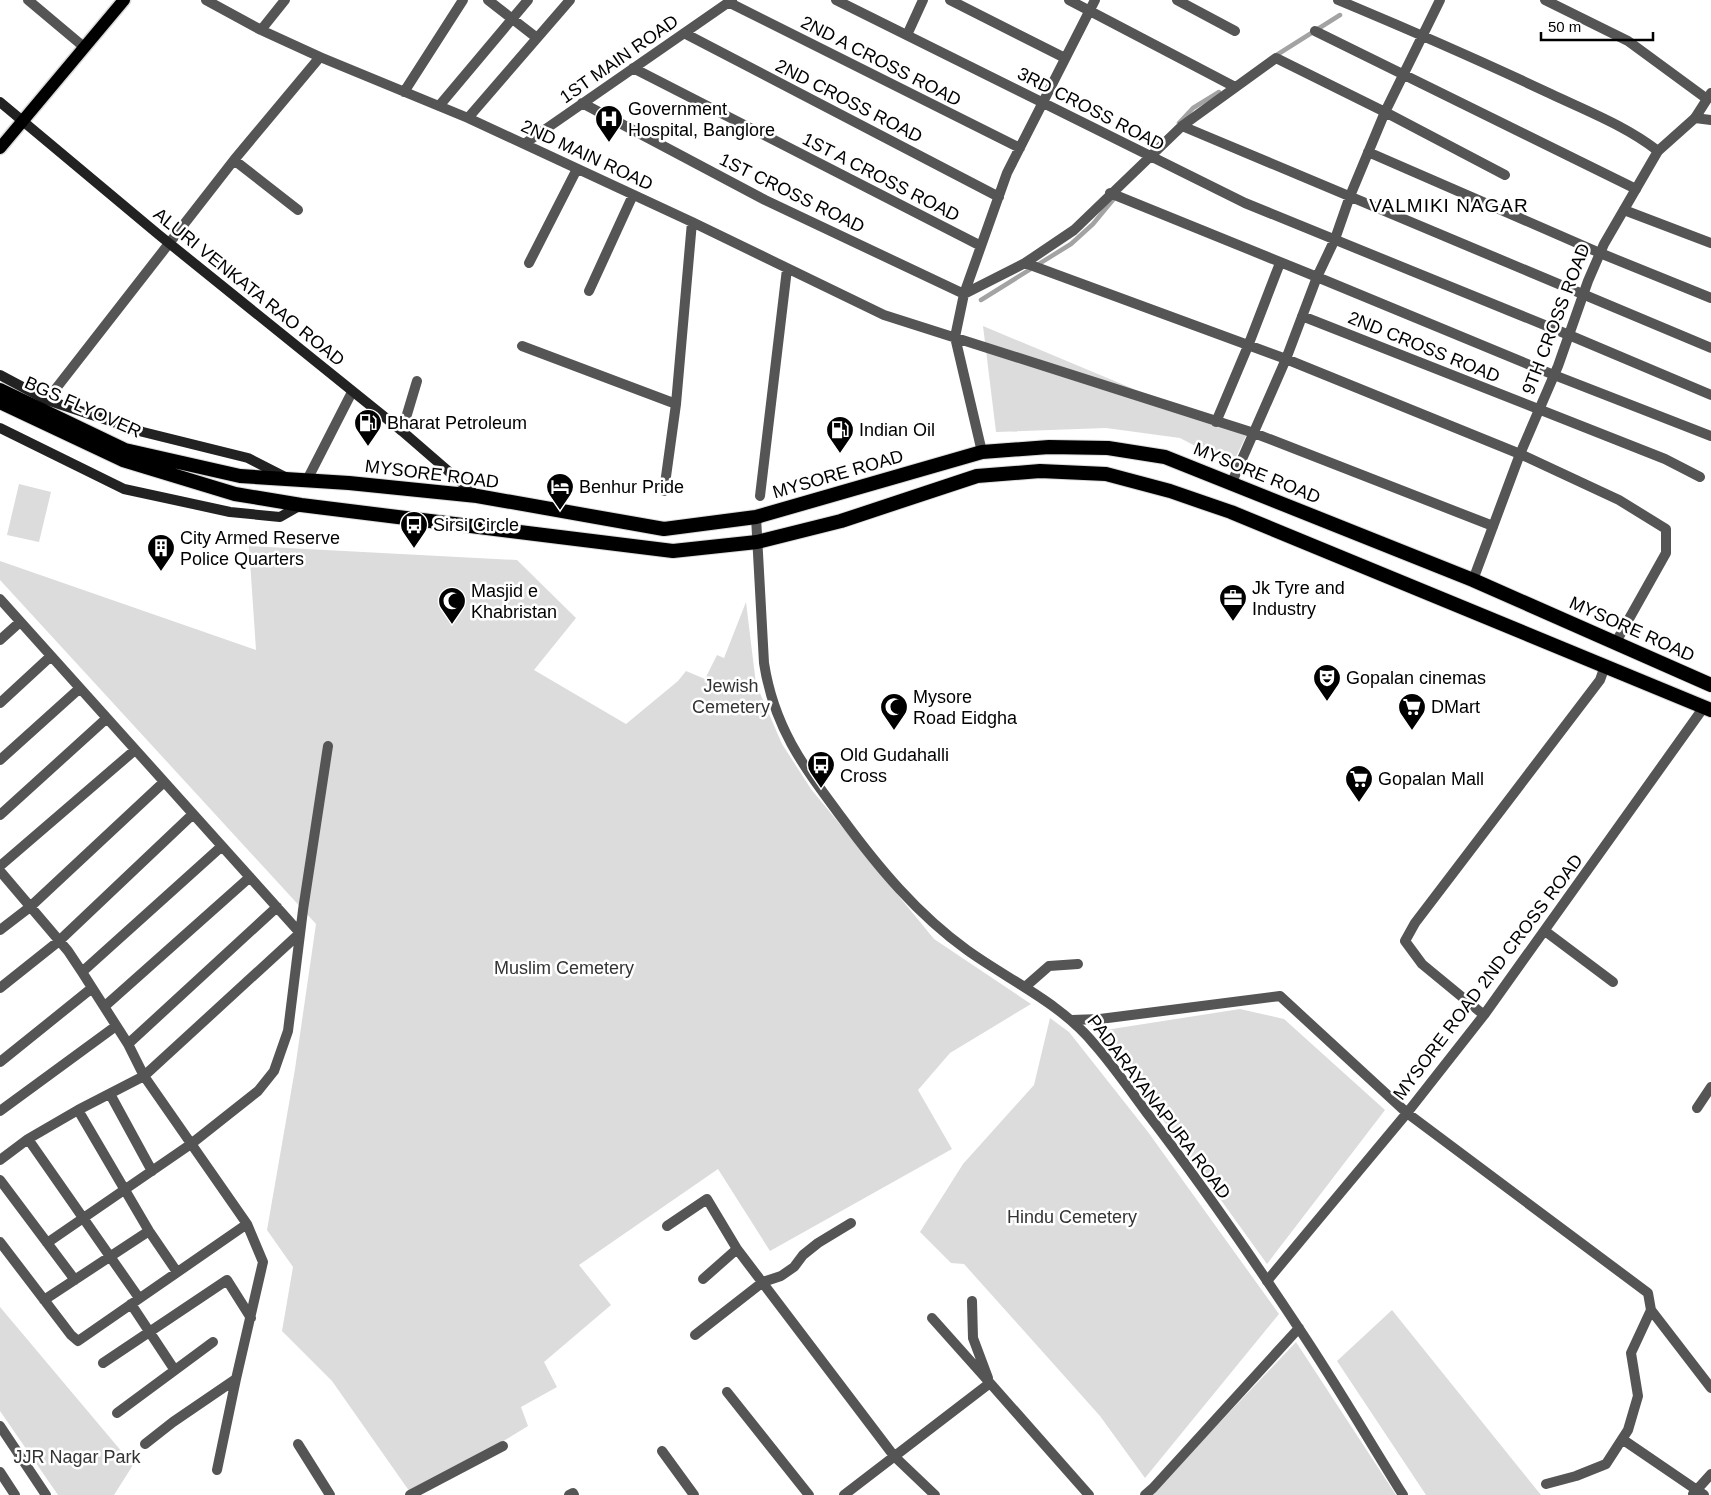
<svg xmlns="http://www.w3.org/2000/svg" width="1711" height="1495" viewBox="0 0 1711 1495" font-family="Arial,sans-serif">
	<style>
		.green { fill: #dcdcdc }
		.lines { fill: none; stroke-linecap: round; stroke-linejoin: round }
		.stream { stroke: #a3a3a3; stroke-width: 4.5 }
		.primary-casing { stroke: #dbdbdb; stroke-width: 15 }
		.trunk-casing { stroke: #dbdbdb; stroke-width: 16 }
		.minor { stroke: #555; stroke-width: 10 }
		.tertiary { stroke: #555; stroke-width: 10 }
		.secondary { stroke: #222; stroke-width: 10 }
		.primary { stroke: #000; stroke-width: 12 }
		.trunk { stroke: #000; stroke-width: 14 }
		.labels { text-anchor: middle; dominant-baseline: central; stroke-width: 5; stroke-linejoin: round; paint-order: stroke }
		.street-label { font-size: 18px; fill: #000; stroke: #fff }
		.poi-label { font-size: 18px; fill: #000; stroke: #fff; text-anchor: start }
		.park-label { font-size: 18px; fill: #333; stroke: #fff }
		.neighbourhood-label { font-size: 19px; letter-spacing: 1px; fill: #000; stroke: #fff }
	</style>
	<rect width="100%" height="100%" fill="#fff"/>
	<!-- green -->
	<path class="green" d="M983,326L1246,436L1232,465L1180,438L1106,428L996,432Z
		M19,484L51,492L39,542L7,535Z
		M249,546L517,560L576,618L534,670L626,724L678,681L686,671L705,679L717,655L724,658L746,602L756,684L782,744L811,789L934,939L1031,1004L950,1053L918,1090L952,1149L770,1251L718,1169L579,1265L611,1305L544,1362L557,1387L521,1407L528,1426L416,1495H412L332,1381L282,1331L293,1267L267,1230L295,1069L316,924L0,580V561L256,650Z
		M1240,1009L1284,1019L1385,1110L1267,1264L1099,1031Z
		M1050,1018L1069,1032L1148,1132L1279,1314L1145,1478L1100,1416L964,1264L951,1263L920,1232L963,1164L1034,1085Z
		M0,1307L133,1465L114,1495H58L0,1411Z
		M1392,1310L1541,1495H1426L1337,1361Z
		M1296,1342L1396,1495H1151Z"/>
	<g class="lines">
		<!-- stream -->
		<path class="stream" d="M1275,56L1340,15
			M1179,123L1193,108L1219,92
			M981,300L1071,244L1093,224L1117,195"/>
		<defs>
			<path id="primary" d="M0,148L124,0"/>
			<path id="trunk" d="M0,390L125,450L240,476L349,483L477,496L664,529L756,517L982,452L1049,447L1108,448L1165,457L1473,580L1711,685
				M0,402L123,460L235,494L301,505L673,551L757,542L841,521L977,476L1040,471L1106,474L1170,491L1231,512L1711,710"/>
		</defs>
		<!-- primary casing -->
		<use href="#primary" class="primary-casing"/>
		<!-- trunk casing -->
		<use href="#trunk" class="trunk-casing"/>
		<!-- minor -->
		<path class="minor" d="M28,0L84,47
			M206,0L261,30L320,57L468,118L692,222L884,315L1254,433L1493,526
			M488,0L537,38
			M836,0L1245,203L1569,335L1711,395
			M950,0L1065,58
			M1069,0L1235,87
			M1177,0L1235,31
			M1338,0C1410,30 1481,61 1551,94C1587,111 1626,126 1658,151
			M1545,0L1628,41L1707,99
			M728,2L1020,148
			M261,30L285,0
			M1315,31L1636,189
			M684,33L999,197
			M907,35L923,0
			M633,68L981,246
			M404,92L463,0
			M582,103L765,200L964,294L1025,263L1074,230L1182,126L1276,58L1385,112L1505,175
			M439,106L528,0
			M468,118L570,0
			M1695,118L1711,120
			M1182,126L1711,348
			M524,144L732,0
			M1368,152L1600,253L1711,298
			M234,160L298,210
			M1110,193L1317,277L1554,375L1711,436
			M1624,210L1711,243
			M529,263L577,169
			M1025,263L1286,359L1520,454L1619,500L1666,529V553L1616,642
			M589,291L633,195
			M1302,316L1665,459L1700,477
			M522,346L676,404
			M47,400L234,160L320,57
			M1216,422L1248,346L1280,263
			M402,431L417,381
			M982,452L955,337L964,294L1007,173L1095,0
			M307,480L352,392
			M1232,482L1286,359L1317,277L1335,239L1350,196L1385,112L1440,0
			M664,491L676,404L692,222
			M760,496L787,269
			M0,599L300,933L144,1076L78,1110L28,1139L0,1160
			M0,640L20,622
			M0,703L51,656
			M0,760L80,688
			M0,815L107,718
			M0,866L135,750
			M0,871L68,951L82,972L128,1044L144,1076L247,1224L263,1262L236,1379L217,1470
			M0,930L30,907L164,782
			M1545,931L1613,982
			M82,972L222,846
			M1025,987L1049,966L1078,964
			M0,988L59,941L193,814
			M105,1006L250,877
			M1484,1015L1422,964L1405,941L1415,923L1600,680L1605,666
			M1072,1020L1100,1019L1280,996L1407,1113L1648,1293L1651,1310L1711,1388
			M128,1044L277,907
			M0,1062L92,988
			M110,1094L152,1171
			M1697,1108L1711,1087
			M78,1110L149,1231L177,1272
			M0,1111L116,1026
			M28,1139L139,1298
			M0,1180L75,1280
			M667,1226L707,1199L737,1249L894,1456L935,1495
			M0,1242L71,1335L78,1341L247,1224
			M47,1243L191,1144L258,1091L274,1071L288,1031L303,910L328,746
			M703,1279L737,1249
			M1267,1281L1407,1113L1484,1015L1704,707
			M44,1300L149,1231
			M972,1301L973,1338L988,1378
			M131,1304L174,1369
			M932,1318L990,1383
			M695,1335L763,1282L781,1276L794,1267L803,1255L818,1243L851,1223
			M103,1363L227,1280L251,1318
			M727,1392L809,1495
			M117,1413L213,1342
			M1622,1439L1704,1495
			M145,1444L173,1422L236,1379
			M298,1444L330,1495
			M662,1451L694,1495
			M1546,1484L1576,1476L1606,1464L1628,1430L1638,1396L1631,1353L1651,1310
			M1693,1494L1711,1474
			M410,1495L503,1446
			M569,1495L573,1493L574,1495
			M844,1495L990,1383L1089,1495"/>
		<!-- tertiary -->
		<path class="tertiary" d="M756,517L764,663C774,728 804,767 842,818C878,867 917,914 967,950C1010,981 1061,1003 1095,1045C1115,1068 1132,1093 1150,1117C1202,1185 1251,1256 1298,1327C1335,1382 1368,1439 1403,1495
			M1473,580L1520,454L1558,366L1588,281L1604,244L1658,151L1695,118L1711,93
			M0,1426L46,1495
			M0,1472L15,1495
			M1145,1495L1153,1488L1299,1328"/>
		<!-- secondary -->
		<path class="secondary" d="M0,102L159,235L402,431L477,496
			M0,375L47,400L143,432L248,458L285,477
			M0,428L124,489L230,512L280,517L301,505"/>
		<!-- primary -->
		<use href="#primary" class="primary"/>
		<!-- trunk -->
		<use href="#trunk" class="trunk"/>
	</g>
	<!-- icons -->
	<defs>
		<symbol id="hospital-pin" viewBox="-11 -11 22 30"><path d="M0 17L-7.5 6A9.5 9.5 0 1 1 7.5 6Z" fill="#000" stroke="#fff"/><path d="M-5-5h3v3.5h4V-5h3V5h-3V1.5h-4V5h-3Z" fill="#fff"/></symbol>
		<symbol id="fuel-pin" viewBox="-11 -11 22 30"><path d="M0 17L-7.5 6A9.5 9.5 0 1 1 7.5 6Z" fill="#000" stroke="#fff"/><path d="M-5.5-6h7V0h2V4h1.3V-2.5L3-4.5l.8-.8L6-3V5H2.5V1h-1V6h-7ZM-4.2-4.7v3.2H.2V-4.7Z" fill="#fff"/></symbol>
		<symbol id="hotel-pin" viewBox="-11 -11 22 30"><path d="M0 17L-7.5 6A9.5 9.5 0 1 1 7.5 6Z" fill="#000" stroke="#fff"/><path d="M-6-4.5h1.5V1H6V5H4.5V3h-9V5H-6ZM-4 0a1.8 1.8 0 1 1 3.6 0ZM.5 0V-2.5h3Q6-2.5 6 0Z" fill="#fff"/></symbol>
		<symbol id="bus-pin" viewBox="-11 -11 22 30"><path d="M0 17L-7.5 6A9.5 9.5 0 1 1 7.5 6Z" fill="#000" stroke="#fff"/><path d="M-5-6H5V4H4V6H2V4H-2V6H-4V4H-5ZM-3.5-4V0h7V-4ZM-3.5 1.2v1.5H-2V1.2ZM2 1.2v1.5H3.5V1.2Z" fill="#fff"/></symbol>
		<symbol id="building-pin" viewBox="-11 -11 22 30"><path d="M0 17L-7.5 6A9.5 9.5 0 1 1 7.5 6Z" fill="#000" stroke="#fff"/><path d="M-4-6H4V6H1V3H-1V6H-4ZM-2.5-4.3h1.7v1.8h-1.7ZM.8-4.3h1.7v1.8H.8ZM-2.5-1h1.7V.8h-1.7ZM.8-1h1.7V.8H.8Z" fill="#fff"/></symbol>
		<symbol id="office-pin" viewBox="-11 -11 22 30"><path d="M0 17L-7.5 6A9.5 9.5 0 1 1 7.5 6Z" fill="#000" stroke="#fff"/><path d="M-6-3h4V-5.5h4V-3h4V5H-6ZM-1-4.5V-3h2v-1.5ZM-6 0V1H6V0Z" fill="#fff"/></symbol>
		<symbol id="mosque-pin" viewBox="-11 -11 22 30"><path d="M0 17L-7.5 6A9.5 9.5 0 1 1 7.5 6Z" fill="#000" stroke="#fff"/><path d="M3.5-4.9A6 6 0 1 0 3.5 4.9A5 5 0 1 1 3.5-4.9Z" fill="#fff"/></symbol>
		<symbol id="theatre-pin" viewBox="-11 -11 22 30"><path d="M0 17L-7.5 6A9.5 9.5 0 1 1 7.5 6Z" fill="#000" stroke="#fff"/><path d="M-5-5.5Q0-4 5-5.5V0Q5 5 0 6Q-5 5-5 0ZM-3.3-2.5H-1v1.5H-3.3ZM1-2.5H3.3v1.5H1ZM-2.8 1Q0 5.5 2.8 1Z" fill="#fff"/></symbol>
		<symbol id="supermarket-pin" viewBox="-11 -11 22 30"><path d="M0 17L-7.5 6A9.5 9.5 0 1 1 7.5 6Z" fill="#000" stroke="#fff"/><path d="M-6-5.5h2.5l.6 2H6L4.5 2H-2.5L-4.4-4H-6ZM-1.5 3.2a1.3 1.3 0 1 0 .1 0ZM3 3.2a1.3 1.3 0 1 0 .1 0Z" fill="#fff"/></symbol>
	</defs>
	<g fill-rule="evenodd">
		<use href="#hospital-pin" x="593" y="103" width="32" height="43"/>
		<use href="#fuel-pin" x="352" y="407" width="32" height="43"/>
		<use href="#fuel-pin" x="824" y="414" width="32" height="43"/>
		<use href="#hotel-pin" x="544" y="471" width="32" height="43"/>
		<use href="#bus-pin" x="398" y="509" width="32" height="43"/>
		<use href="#building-pin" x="145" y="532" width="32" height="43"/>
		<use href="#office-pin" x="1217" y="582" width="32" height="43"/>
		<use href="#mosque-pin" x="436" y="585" width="32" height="43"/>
		<use href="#theatre-pin" x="1311" y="662" width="32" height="43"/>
		<use href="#mosque-pin" x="878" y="691" width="32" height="43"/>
		<use href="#supermarket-pin" x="1396" y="691" width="32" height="43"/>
		<use href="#bus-pin" x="805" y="749" width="32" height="43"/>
		<use href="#supermarket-pin" x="1343" y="763" width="32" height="43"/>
	</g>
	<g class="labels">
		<!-- street labels -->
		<g class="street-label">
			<text transform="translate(619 59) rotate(-35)">1ST MAIN ROAD</text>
			<text transform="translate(881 61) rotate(27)">2ND A CROSS ROAD</text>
			<text transform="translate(849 101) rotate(27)">2ND CROSS ROAD</text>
			<text transform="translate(1091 109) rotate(27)">3RD CROSS ROAD</text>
			<text transform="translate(587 155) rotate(25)">2ND MAIN ROAD</text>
			<text transform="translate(881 177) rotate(27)">1ST A CROSS ROAD</text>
			<text transform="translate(792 193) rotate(26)">1ST CROSS ROAD</text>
			<text transform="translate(249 287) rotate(39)">ALURI VENKATA RAO ROAD</text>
			<text transform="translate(1556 319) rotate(-69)">9TH CROSS ROAD</text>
			<text transform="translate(1424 347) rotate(22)">2ND CROSS ROAD</text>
			<text transform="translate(83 407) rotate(24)">BGS FLYOVER</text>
			<text transform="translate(1257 473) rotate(22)">MYSORE ROAD</text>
			<text transform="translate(432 474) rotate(7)">MYSORE ROAD</text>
			<text transform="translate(838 474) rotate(-16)">MYSORE ROAD</text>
			<text transform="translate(1632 629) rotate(24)">MYSORE ROAD</text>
			<text transform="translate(1488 977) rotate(-53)">MYSORE ROAD 2ND CROSS ROAD</text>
			<text transform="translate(1159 1107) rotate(53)">PADARAYANAPURA ROAD</text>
		</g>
		<!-- poi labels -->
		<g class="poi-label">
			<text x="628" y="109">Government<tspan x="628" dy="21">Hospital, Banglore</tspan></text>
			<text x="387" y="423">Bharat Petroleum</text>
			<text x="859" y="430">Indian Oil</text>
			<text x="579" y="487">Benhur Pride</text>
			<text x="433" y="525">Sirsi Circle</text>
			<text x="180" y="538">City Armed Reserve<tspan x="180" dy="21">Police Quarters</tspan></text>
			<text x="1252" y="588">Jk Tyre and<tspan x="1252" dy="21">Industry</tspan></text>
			<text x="471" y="591">Masjid e<tspan x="471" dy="21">Khabristan</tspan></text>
			<text x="1346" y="678">Gopalan cinemas</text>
			<text x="913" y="697">Mysore<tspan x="913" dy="21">Road Eidgha</tspan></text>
			<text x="1431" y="707">DMart</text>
			<text x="840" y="755">Old Gudahalli<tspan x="840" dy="21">Cross</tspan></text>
			<text x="1378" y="779">Gopalan Mall</text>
		</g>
		<!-- park labels -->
		<g class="park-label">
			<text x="731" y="686">Jewish<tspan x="731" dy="21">Cemetery</tspan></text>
			<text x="564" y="968">Muslim Cemetery</text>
			<text x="1072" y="1217">Hindu Cemetery</text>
			<text x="77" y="1457">JJR Nagar Park</text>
		</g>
		<!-- neighbourhood labels -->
		<g class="neighbourhood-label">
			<text x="1449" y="205">VALMIKI NAGAR</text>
		</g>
	</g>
	<!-- scale -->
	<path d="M1541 32v8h112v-8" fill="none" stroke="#000000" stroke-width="2.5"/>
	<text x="1548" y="32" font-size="15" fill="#000000" stroke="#ffffff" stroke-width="4" paint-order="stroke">50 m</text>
</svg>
